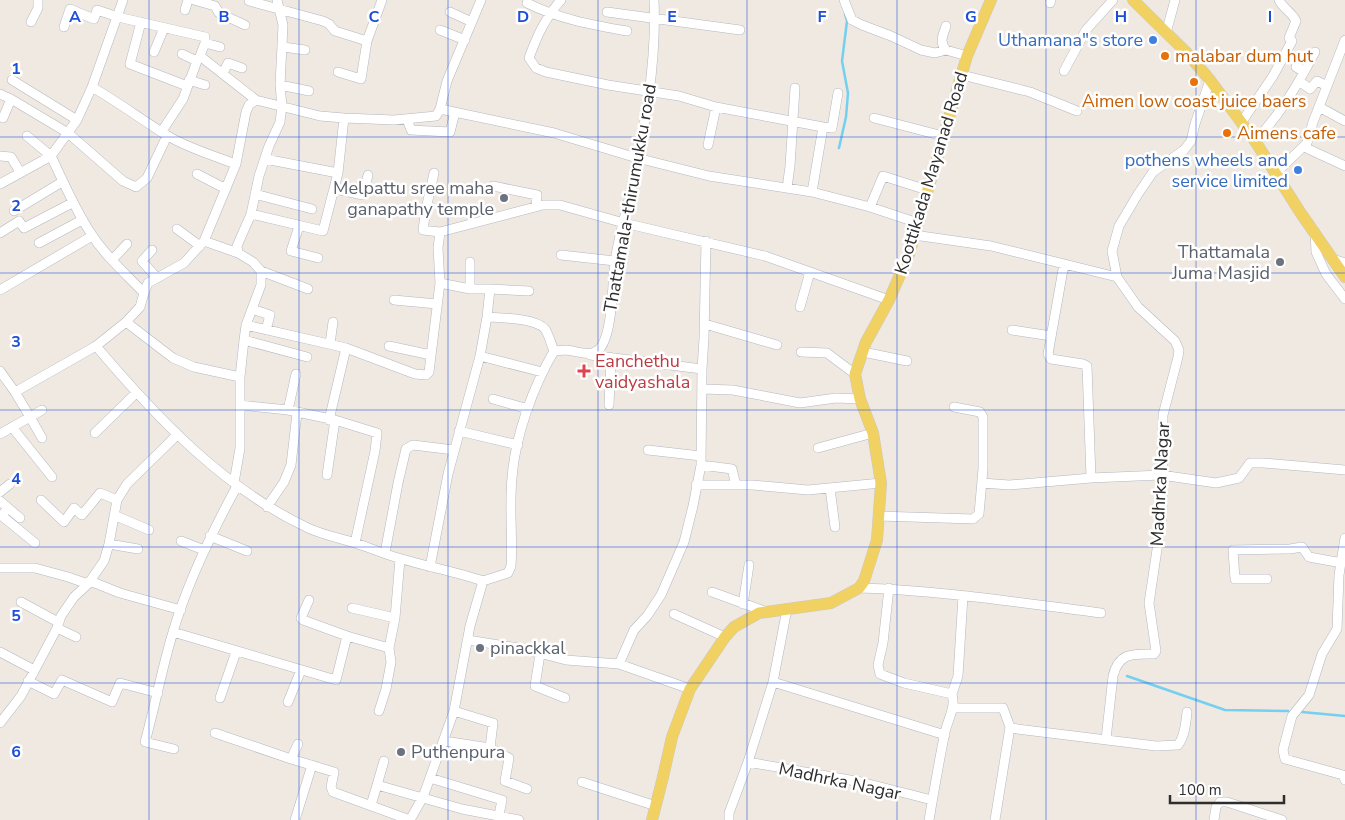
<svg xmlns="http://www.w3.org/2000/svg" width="1345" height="820" viewBox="0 0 1345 820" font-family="'Nunito Sans',sans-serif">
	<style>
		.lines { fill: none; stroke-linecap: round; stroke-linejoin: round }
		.stream { stroke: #75cff0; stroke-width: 2.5 }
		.minor-casing { stroke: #b4b7c1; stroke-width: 10 }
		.major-casing { stroke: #c9c9c9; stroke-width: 12 }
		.minor { stroke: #fff; stroke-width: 9 }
		.major { stroke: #f2d163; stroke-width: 11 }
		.grid { fill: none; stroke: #1d4ed8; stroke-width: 1; stroke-opacity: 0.55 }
		.shop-dot { fill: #3f7fe0; stroke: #fff; stroke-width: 2 }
		.food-dot { fill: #e8710a; stroke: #fff; stroke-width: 2 }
		.worship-dot { fill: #6b7280; stroke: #fff; stroke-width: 2 }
		.health-dot { fill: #e0444e; stroke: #fff; stroke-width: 2 }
		.labels { text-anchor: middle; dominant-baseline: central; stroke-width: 5; stroke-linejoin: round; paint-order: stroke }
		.shop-label { font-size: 18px; fill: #366cbe; stroke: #fff; text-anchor: end }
		.food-label { font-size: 18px; fill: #c56008; stroke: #fff; text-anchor: start }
		.street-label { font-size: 18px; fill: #2e2e2e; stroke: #fff }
		.worship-label { font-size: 18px; fill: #5b616d; stroke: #fff; text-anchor: end }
		.health-label { font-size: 18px; fill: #be3a42; stroke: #fff; text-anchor: start }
		.grid-label { font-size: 16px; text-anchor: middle; font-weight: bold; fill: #1d4ed8; stroke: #fff; stroke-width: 5; stroke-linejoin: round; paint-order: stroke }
	</style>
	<rect width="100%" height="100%" fill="#efe9e1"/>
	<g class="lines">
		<!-- stream -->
		<path class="stream" d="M839,148L846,117L848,93L842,61L847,21L845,14
			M1127,676L1225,710L1288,711
			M1302,712L1345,716"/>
		<defs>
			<path id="minor" d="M123,0L92,87L77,120L51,156C64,183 75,210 92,235C106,257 126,274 144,293L140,307L126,322L96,346C156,417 223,488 308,528C323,535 340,538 355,543C371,548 386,555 402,559C429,567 456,572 483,581
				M194,0L215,6L219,13L245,25
				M561,0C545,18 537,36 529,58L536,68L546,72L608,85L679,96L716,107L823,127
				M844,0L852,20L862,25L891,36L921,50L935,53L946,50L967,56
				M249,1L323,21L329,24L335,31L367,41L382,0
				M527,3C559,19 592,25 627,31
				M1050,3L1051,0
				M185,10L188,0
				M450,12L472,22
				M607,12L740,30
				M31,22L38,8V0
				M141,22L130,64L187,86
				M946,26C943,35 939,42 946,50
				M64,27L70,9L94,19L97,10L118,17L205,37V43L200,56
				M440,30L465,40
				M1166,33L1175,0
				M205,43L220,47
				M283,47L305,50
				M154,52L164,28
				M182,54L197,61L200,56L256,100L320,116L344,118L394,120L436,116L440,109L447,81L481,0
				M1286,54L1299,62L1296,67L1304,72
				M1064,71L1086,30L1113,0
				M338,72L361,79L367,41
				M223,73L228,63L242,68
				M962,75L1030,92L1077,111
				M12,80L77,120
				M189,80L205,85
				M1299,81L1310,89L1317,81L1327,86
				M280,85L309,91
				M92,87C118,102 142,120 168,136C188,148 214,156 236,164
				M0,94L11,99
				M1319,107L1345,121
				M440,109L554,133L637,158L709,176L812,192L870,207L918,223
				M3,118L11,99L68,133L123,181L136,187L147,178L167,136
				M874,118L943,136
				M407,119L411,130L450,132L455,112
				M1241,123L1273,76L1292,41L1289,38L1296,21C1292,12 1283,9 1279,0
				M162,131L183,99L197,61
				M1255,141C1280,115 1298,84 1315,52
				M708,145L716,107
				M1304,147L1345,166
				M0,156L11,157L20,172
				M265,159L338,173
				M434,173L426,209L423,230L440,232
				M1276,173L1307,143L1313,122L1345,40
				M197,174L226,189
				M0,184L51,156L27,136
				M493,186L537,195L536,207
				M787,188L790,166L795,88
				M335,189L363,195L368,175
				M812,192L823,127L832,128L838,93
				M255,194L312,209
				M870,207L883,176L927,190
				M14,211L62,182
				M251,214L323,231L338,173L344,118
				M299,226L291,251L318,258
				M177,229L200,246
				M1315,232L1316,252L1326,274L1345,299
				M0,233L19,221L24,228L72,203
				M914,235L991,246L1117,277L1138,307L1175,341L1179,350L1178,357L1163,415L1162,516L1149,603L1156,651L1154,654C1133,654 1119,652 1113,676L1106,739
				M204,241L238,253
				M39,243L82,220
				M152,250L142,261L157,278
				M561,255L615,261
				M1333,259L1345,263
				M112,260L127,244
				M1064,264L1048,354L1051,359L1083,364L1087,366L1091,478
				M261,271L308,289
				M1117,277L1112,251L1119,226L1138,194L1153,172L1184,150L1191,141L1195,124L1210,80
				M440,283L470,289H490
				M470,289V262
				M0,290L92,236
				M144,293L148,283L184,263L204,241L236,164L246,112L249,105L256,100
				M394,300L437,304
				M800,307L810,272
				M252,309L270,315L266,330
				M487,317C502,318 535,318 545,329C549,335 551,344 554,351
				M126,322L173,358L194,367L240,377
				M705,324L777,345
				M246,325L346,348L415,374L426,375L429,372L440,283L438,248L440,232L543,205H560L624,223L765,256L889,300
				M1012,330L1051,336
				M244,340L307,357
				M330,344L333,322
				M389,346L431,355
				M801,352L827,353L855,374
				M863,352L907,361
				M590,355L702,369
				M480,356L542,372
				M0,371L15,392L96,346
				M702,389L733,390L800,403L836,398L860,399
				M493,399L528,409
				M240,405L288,410L335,420L377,433L375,451L355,543
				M609,405L611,358
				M288,410L296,374
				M329,420L346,348
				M12,427L52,477
				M459,431L518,445
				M95,433L136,393
				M0,434L30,417L15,392
				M42,438L30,417L42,410
				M818,448L873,433
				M648,450L701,456
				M701,465L732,469L736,485
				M327,475L335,420
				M234,483L240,448V377L244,340L246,325L261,285V271L253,262L238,253L237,246L251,214L259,176L269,146L280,122L282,106L280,85L283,25L277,0
				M982,483L1009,485L1091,478L1161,475L1216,483L1239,478L1250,463H1263L1345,470
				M696,485H752L808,490L881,483
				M830,488L835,527
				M0,492L10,484
				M41,500L64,522L74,508L82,515L100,493L117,500
				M0,501L20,518
				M267,507L284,482L291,465L297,413
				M7,508L2,516L35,543
				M114,515L149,530
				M878,516L973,519L979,514L983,469V417L980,412L954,407
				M210,536L247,551
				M1345,538L1339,575L1337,629L1322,654L1309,695L1292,716L1283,750L1285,759L1343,775L1345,780
				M181,541L204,550
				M109,544L138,549
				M385,553L398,483L406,449L413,445L454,450
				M430,567L448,474L480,356L487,317L490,289L529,291
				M0,568H35L68,577L88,584
				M1267,579H1235L1233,550L1290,549L1302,547L1309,557L1342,563
				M90,581L120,593L181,610
				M859,588C940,590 1021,603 1101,613
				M889,588L883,643L878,665L880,674L904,683L952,694C956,707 948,719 945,732C939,761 934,791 929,820
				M712,592L767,612
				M309,600L301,618L303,620L347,636
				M21,602L58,622
				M743,604L749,565
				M352,608L395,618
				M674,614L725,637
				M57,628L76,637
				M173,632L336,680L347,636L389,648
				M468,640L524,649L566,660L619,664L690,689
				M0,652L34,670
				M540,654L535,686L565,698
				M619,664L634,630L647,616L661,595L684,542L693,506L701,465L702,369L704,338L706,241
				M28,681L54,694L62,680L112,702L120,683L158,693
				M773,682L945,735
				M952,694L958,676L963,596
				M220,698L236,652
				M288,702L301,670
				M953,708H1003L1010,727L1017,729L1156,746L1178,745C1185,736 1186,722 1187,712
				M379,711L386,689L391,662L389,648L395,618L400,559
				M454,711L493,723L490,748L509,758L505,781L527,789
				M0,723L21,696L57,628L61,616L74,597L88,584L104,561L109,544L117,500L127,484L177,435
				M215,733L291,759L334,772L331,787L333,792L410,820
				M444,741L490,748
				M174,749L145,742C155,706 162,668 173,632C188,581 212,532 237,486
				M291,759L298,744
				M384,761L377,785L462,809L519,820
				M748,762L861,782L932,800
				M430,778L502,800L499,815
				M582,782L656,806
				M371,805L377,785
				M295,820L312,765
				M410,820L423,797L454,711L470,626L483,581L508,573L511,566C513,537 509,507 512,478C515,436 533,387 554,351C558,351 562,350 566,350C578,351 592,359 601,347C613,330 612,283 615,262C618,239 625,217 630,195C644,131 657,65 654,0
				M729,820V813L748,762L773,682L787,609
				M995,820L1010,727
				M1214,820L1216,807L1220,802H1227L1282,820"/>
			<path id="major" d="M1133,0L1186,52L1210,80L1255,141L1300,212L1345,277
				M652,820L663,777L672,737L690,689L725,637L734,627L759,613L831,603L859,588L864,581L877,540L881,483L873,433L860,399L855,374L866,342L889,300L909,254L967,56L991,0"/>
		</defs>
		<!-- minor casing -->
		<use href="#minor" class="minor-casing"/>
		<!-- major casing -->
		<use href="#major" class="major-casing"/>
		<!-- minor -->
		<use href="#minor" class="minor"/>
		<!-- major -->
		<use href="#major" class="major"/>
	</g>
	<!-- grid -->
	<path class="grid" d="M149,0V820M299,0V820M448,0V820M598,0V820M747,0V820M897,0V820M1046,0V820M1196,0V820M0,137H1345M0,273H1345M0,410H1345M0,547H1345M0,683H1345"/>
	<!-- markers -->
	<g class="shop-dot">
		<circle cx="1153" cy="40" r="5"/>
		<circle cx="1298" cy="170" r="5"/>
	</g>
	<g class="food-dot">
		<circle cx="1165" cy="56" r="5"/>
		<circle cx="1194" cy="82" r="5"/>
		<circle cx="1227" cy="133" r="5"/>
	</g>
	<g class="worship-dot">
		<circle cx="504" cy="198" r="5"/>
		<circle cx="1280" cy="262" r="5"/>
		<circle cx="480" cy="648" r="5"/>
		<circle cx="401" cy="752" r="5"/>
	</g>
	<path class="health-dot" d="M581.5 363.5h5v5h5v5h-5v5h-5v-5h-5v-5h5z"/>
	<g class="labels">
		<!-- shop labels -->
		<g class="shop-label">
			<text x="1143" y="40">Uthamana"s store</text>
			<text x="1288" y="160">pothens wheels and<tspan x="1288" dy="21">service limited</tspan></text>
		</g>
		<!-- food labels -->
		<g class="food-label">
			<text x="1175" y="56">malabar dum hut</text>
			<text x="1194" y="101" text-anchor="middle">Aimen low coast juice baers</text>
			<text x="1237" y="133">Aimens cafe</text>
		</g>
		<!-- street labels -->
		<g class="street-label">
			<text transform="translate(931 173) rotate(-73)">Koottikada Mayanad Road</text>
			<text transform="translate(630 198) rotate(-80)">Thattamala-thirumukku road</text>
			<text transform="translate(1160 484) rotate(-87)">Madhrka Nagar</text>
			<text transform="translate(840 781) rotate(12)">Madhrka Nagar</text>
		</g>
		<!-- worship labels -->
		<g class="worship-label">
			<text x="494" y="188">Melpattu sree maha<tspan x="494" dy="21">ganapathy temple</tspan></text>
			<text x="1270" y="252">Thattamala<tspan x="1270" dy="21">Juma Masjid</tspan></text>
			<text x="490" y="648" text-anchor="start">pinackkal</text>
			<text x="411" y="752" text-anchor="start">Puthenpura</text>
		</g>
		<!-- health labels -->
		<g class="health-label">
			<text x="595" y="361">Eanchethu<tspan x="595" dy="21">vaidyashala</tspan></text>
		</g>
	</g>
	<g class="grid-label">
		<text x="75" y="22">A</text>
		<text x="224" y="22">B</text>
		<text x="374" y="22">C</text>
		<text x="523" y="22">D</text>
		<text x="672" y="22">E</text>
		<text x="822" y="22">F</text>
		<text x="971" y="22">G</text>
		<text x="1121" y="22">H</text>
		<text x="1270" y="22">I</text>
		<text x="16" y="74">1</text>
		<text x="16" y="211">2</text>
		<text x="16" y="347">3</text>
		<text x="16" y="484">4</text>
		<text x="16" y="621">5</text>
		<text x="16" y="757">6</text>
	</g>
	<!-- scale -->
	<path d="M1170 795v8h114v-8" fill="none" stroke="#2e2e2e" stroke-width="2.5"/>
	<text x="1178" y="795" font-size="15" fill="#2e2e2e" stroke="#ffffff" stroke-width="4" paint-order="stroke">100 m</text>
</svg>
